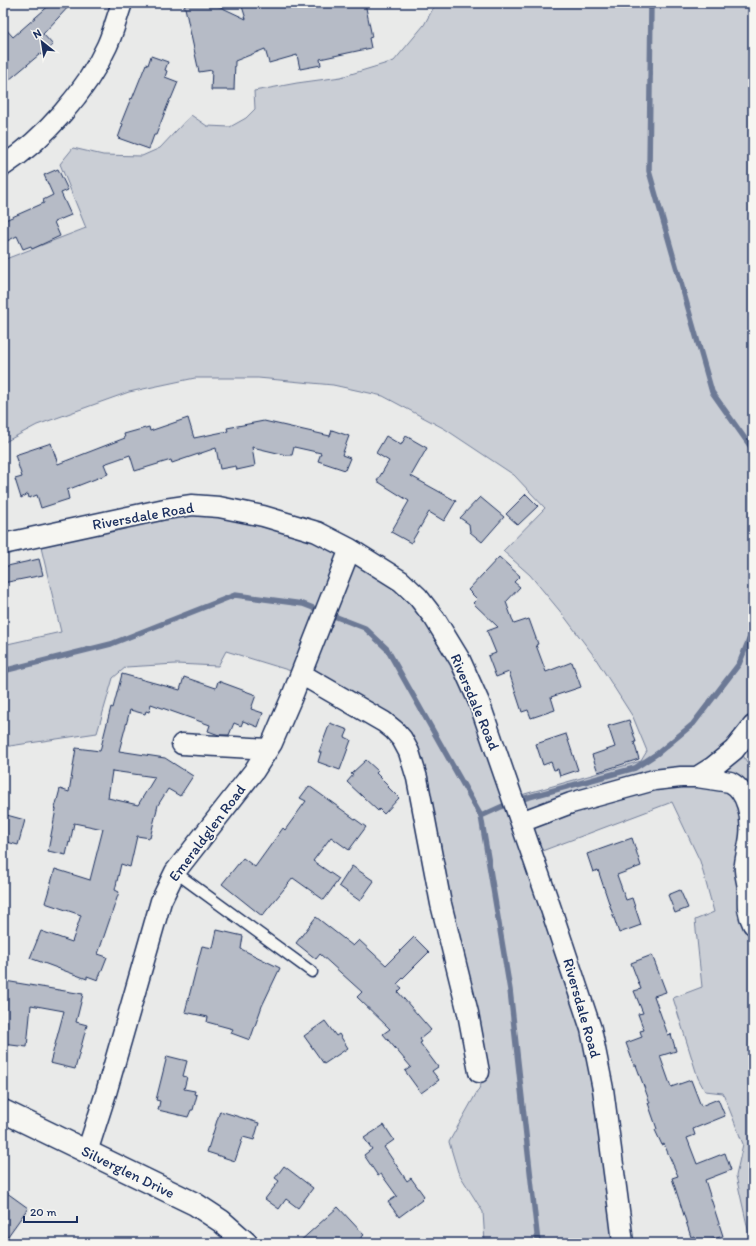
<svg xmlns="http://www.w3.org/2000/svg" width="756" height="1246" viewBox="0 0 756 1246" font-family="Itim,sans-serif">
	<style>
		.green { fill: #caced5; stroke: #727e9a }
		.lines { fill: none; stroke-linecap: round; stroke-linejoin: round }
		.stream { stroke: #6c7995; stroke-width: 5.5 }
		.building { fill: #b6bbc6; stroke: #1b2f5e; fill-rule: evenodd }
		.service-casing { stroke: #1b2f5e; stroke-width: 13 }
		.minor-casing { stroke: #1b2f5e; stroke-width: 23 }
		.tertiary-casing { stroke: #1b2f5e; stroke-width: 25 }
		.service { stroke: #f6f6f2; stroke-width: 10 }
		.minor { stroke: #f6f6f2; stroke-width: 20 }
		.tertiary { stroke: #f6f6f2; stroke-width: 22 }
		.labels { text-anchor: middle; dominant-baseline: central; stroke-width: 3.5; stroke-linejoin: round; paint-order: stroke }
		.street-label { font-size: 15px; fill: #1b2f5e; stroke: #f6f6f2 }
	</style>
	<rect width="100%" height="100%" fill="#e9eae9"/>
	<filter id="ink" filterUnits="userSpaceOnUse"><feTurbulence type="fractalNoise" baseFrequency=".025" numOctaves="2"/><feDisplacementMap in="SourceGraphic" scale="8" xChannelSelector="R" yChannelSelector="G"/><feConvolveMatrix kernelMatrix="1 2 1 2 8 2 1 2 1" color-interpolation-filters="sRGB"/></filter>
	<g filter="url(#ink)">
		<!-- green -->
		<path class="green" d="M436,3H753V731L740,750L753,773V1243H751L736,1176L743,1144L723,1093L705,1091L698,1078L673,998L702,987L695,920L714,912L700,861L672,802L534,854L595,1030L625,1243H485L483,1212L458,1172L449,1142L481,1085L466,1012L409,753L301,674L226,651L218,666L176,664L126,667L113,678L97,733L3,747V645L61,632L39,539L218,508L350,550L434,619L514,797L641,761L647,751L633,717L594,656L564,616L530,575L503,551L545,508L514,475L445,429L383,396L333,385L258,378H195L129,392L37,425L3,443V260L86,228L60,164L73,148L103,155L142,156L160,148L191,115L207,126L230,127L246,118L255,109L254,91L297,83L341,77L394,61L424,25Z"/>
		<g class="lines">
			<!-- stream -->
			<path class="stream" d="M651,3L649,171L712,392L753,450
				M3,671L111,644L235,595L303,604L365,628L387,649L481,816L510,990L538,1243
				M522,799L635,768L658,753L693,724L739,664L753,630
				M481,816L503,806"/>
		</g>
		<!-- building -->
		<path class="building" d="M52,3H72L43,34L53,45L41,55L40,54L3,85V26L13,37Z
			M184,3H212L246,19L241,3H365L372,37L369,38L371,48L320,59L321,65L300,69L297,55L269,63L265,49L235,61L234,90H211L212,70L199,72Z
			M151,56L168,62L165,70L167,71L165,77L178,82L171,99H170L156,135H154L149,149L118,138L123,124L121,123L131,98L132,99L146,64L148,65Z
			M58,169L68,190L61,193L71,215L54,222L60,236L32,249L31,246L23,249L17,236L3,243V221L44,203L43,200L53,195L44,175Z
			M188,418L194,438L228,431L227,428L264,421L330,436L332,430L349,436L342,455L350,458L345,470L318,461L321,453L294,447L292,455H286L252,447L255,466L237,470L236,466L220,469L216,448L172,463L171,460L135,471L130,455L104,464L108,474L67,490L69,499L41,508L37,495L29,498L28,494L21,498L15,479L22,477L15,455L51,443L58,464L125,438L124,434L149,427L150,431Z
			M386,436L401,445L406,436L427,448L411,476L456,501L444,521L429,512L411,543L391,532L409,501L377,481L389,461L376,453Z
			M526,494L538,506L518,525L506,514Z
			M480,497L504,517L482,542L470,532L469,524L460,518Z
			M499,557L520,576L514,582L520,587L506,602L514,624L529,619L538,644L536,645L546,672L572,662L581,687L551,697L555,710L531,718L528,710L522,712L509,672L496,677L488,656L496,653L487,631L498,627L473,603L477,599L468,590Z
			M39,559L43,575L3,583V567Z
			M122,674L180,690L184,677L216,688L218,681L256,695L251,709L263,713L258,727L243,721L241,726L234,723L229,735H219L208,731L210,725L151,704L149,712L146,711L145,714L130,710L119,751L165,758L193,776L180,796L168,789L158,805L150,838L137,836L130,867L121,864L115,890L119,892L98,954L107,957L98,980L87,976V979L30,958L41,931L72,942L81,915L45,903L55,869L90,880L103,829L74,823L70,843L69,842L66,855L48,851L56,809L55,808L60,789L69,792L76,748L100,751L111,707L113,708ZM112,771L155,777L138,805L108,798Z
			M629,720L636,742H634L639,759L598,772L592,755L615,747L608,726Z
			M330,723L348,730L345,737L351,740L340,770L318,762L321,752H319Z
			M566,734L578,770L560,776L558,769L554,770L551,762L543,765L536,744Z
			M366,760L378,771L376,773L388,785L387,786L399,798L384,814L379,809L378,811L347,782L353,775L351,774Z
			M309,786L366,827L349,850L331,837L313,861L339,879L324,900L293,878L262,916L222,884L243,858L255,867L283,828L285,830L306,801L300,798Z
			M3,814L25,820L18,845L3,841Z
			M632,838L641,866L617,875L626,900L632,898L641,925L619,933L598,870L593,872L587,854Z
			M352,866L374,881L360,901L339,886Z
			M680,890L688,908L675,913L668,895Z
			M316,917L353,946L359,940L386,965L414,937L429,952L397,984L402,988L398,992L431,1030L420,1039L422,1042L420,1043L438,1067L432,1071L439,1080L421,1093L405,1071L411,1067L383,1034L390,1029L357,997L362,992L320,954L316,959L296,943Z
			M217,930L243,936L241,949L280,968L262,1006L250,1040L231,1033L233,1029L207,1022L208,1017L185,1012L202,946L213,948Z
			M652,955L666,992L654,996L668,1035L671,1034L676,1051L660,1056L671,1087L691,1080L701,1106L718,1099L725,1116L693,1129L695,1135L687,1138L697,1164L725,1153L731,1170L705,1180L723,1236L702,1243H696L694,1236L691,1237L672,1178L678,1176L664,1144L662,1145L655,1130L657,1129L648,1103H650L636,1065H634L626,1043L642,1037L640,1031L644,1030L638,1014L643,1013L634,991L641,989L631,963Z
			M5,981L83,994L76,1022L87,1025L75,1069L50,1063L64,1011L31,1005L27,1047L3,1044V993Z
			M325,1021L336,1036L339,1034L348,1048L324,1064L304,1036Z
			M167,1056L187,1061L183,1076L187,1077L184,1089L195,1091L194,1094L197,1095L193,1110H191L188,1117L158,1110L160,1101L156,1100Z
			M220,1111L259,1123L254,1140L243,1137L235,1161L207,1152Z
			M384,1125L394,1140L384,1147L407,1181L411,1178L424,1196L421,1199L422,1200L399,1217L388,1202L397,1196L381,1174L378,1176L364,1155L372,1149L364,1138Z
			M284,1166L313,1188L298,1208L286,1199L279,1209L265,1199L279,1181L275,1178Z
			M3,1190L28,1208L3,1243Z
			M338,1207L364,1235L355,1243H298Z"/>
		<g class="lines">
			<defs>
				<path id="service" d="M175,872L312,972"/>
				<path id="minor" d="M3,166C44,139 86,92 107,46C113,33 117,17 122,3
					M3,544L165,509L192,505L219,507L263,516L317,532L350,549L401,581L418,597L435,619L460,660L479,702L551,909L591,1029L603,1089L620,1218L623,1243
					M301,674L384,722L394,730L402,739L409,752L417,778L441,904L468,1013L479,1072
					M182,744L268,749
					M697,777L730,782C748,791 752,818 750,836C749,846 746,855 745,864C744,872 747,880 748,888C748,903 746,910 753,924
					M521,822L571,803L654,780L681,777H697L713,767L734,750L753,726
					M87,1152L106,1093L161,901L175,872L254,771L272,743L291,699L350,549"/>
				<path id="tertiary" d="M3,1111L195,1204L221,1221L246,1243"/>
			</defs>
			<!-- service casing -->
			<use href="#service" class="service-casing"/>
			<!-- minor casing -->
			<use href="#minor" class="minor-casing"/>
			<!-- tertiary casing -->
			<use href="#tertiary" class="tertiary-casing"/>
			<!-- service -->
			<use href="#service" class="service"/>
			<!-- minor -->
			<use href="#minor" class="minor"/>
			<!-- tertiary -->
			<use href="#tertiary" class="tertiary"/>
		</g>
	</g>
	<g class="labels">
		<!-- street labels -->
		<g class="street-label">
			<text transform="translate(143 516) rotate(-10)">Riversdale Road</text>
			<text transform="translate(475 702) rotate(67)">Riversdale Road</text>
			<text transform="translate(207 833) rotate(-53)">Emeraldglen Road</text>
			<text transform="translate(582 1008) rotate(74)">Riversdale Road</text>
			<text transform="translate(128 1172) rotate(26)">Silverglen Drive</text>
		</g>
	</g>
	<!-- margin -->
	<rect width="756" height="1246" fill="none" stroke="#f6f6f2" stroke-width="16"/>
	<rect x="8" y="8" width="740" height="1230" fill="none" stroke="#1b2f5e" stroke-width="1.5" filter="url(#ink)"/>
	<!-- north arrow -->
	<g transform="translate(42 42) rotate(330)" stroke="#f6f6f2" stroke-width="3" paint-order="stroke">
	<path d="M0-3L7 15L0 10L-7 15Z" fill="#1b2f5e"/>
	<text y="-6" font-size="11" font-weight="bold" text-anchor="middle" fill="#1b2f5e">N</text>
	</g>
	<!-- scale -->
	<path d="M24 1216v6h53v-6" fill="none" stroke="#1b2f5e" stroke-width="2"/>
	<text x="30" y="1216" font-size="12" fill="#1b2f5e" stroke="#f6f6f2" stroke-width="3" paint-order="stroke">20 m</text>
</svg>
